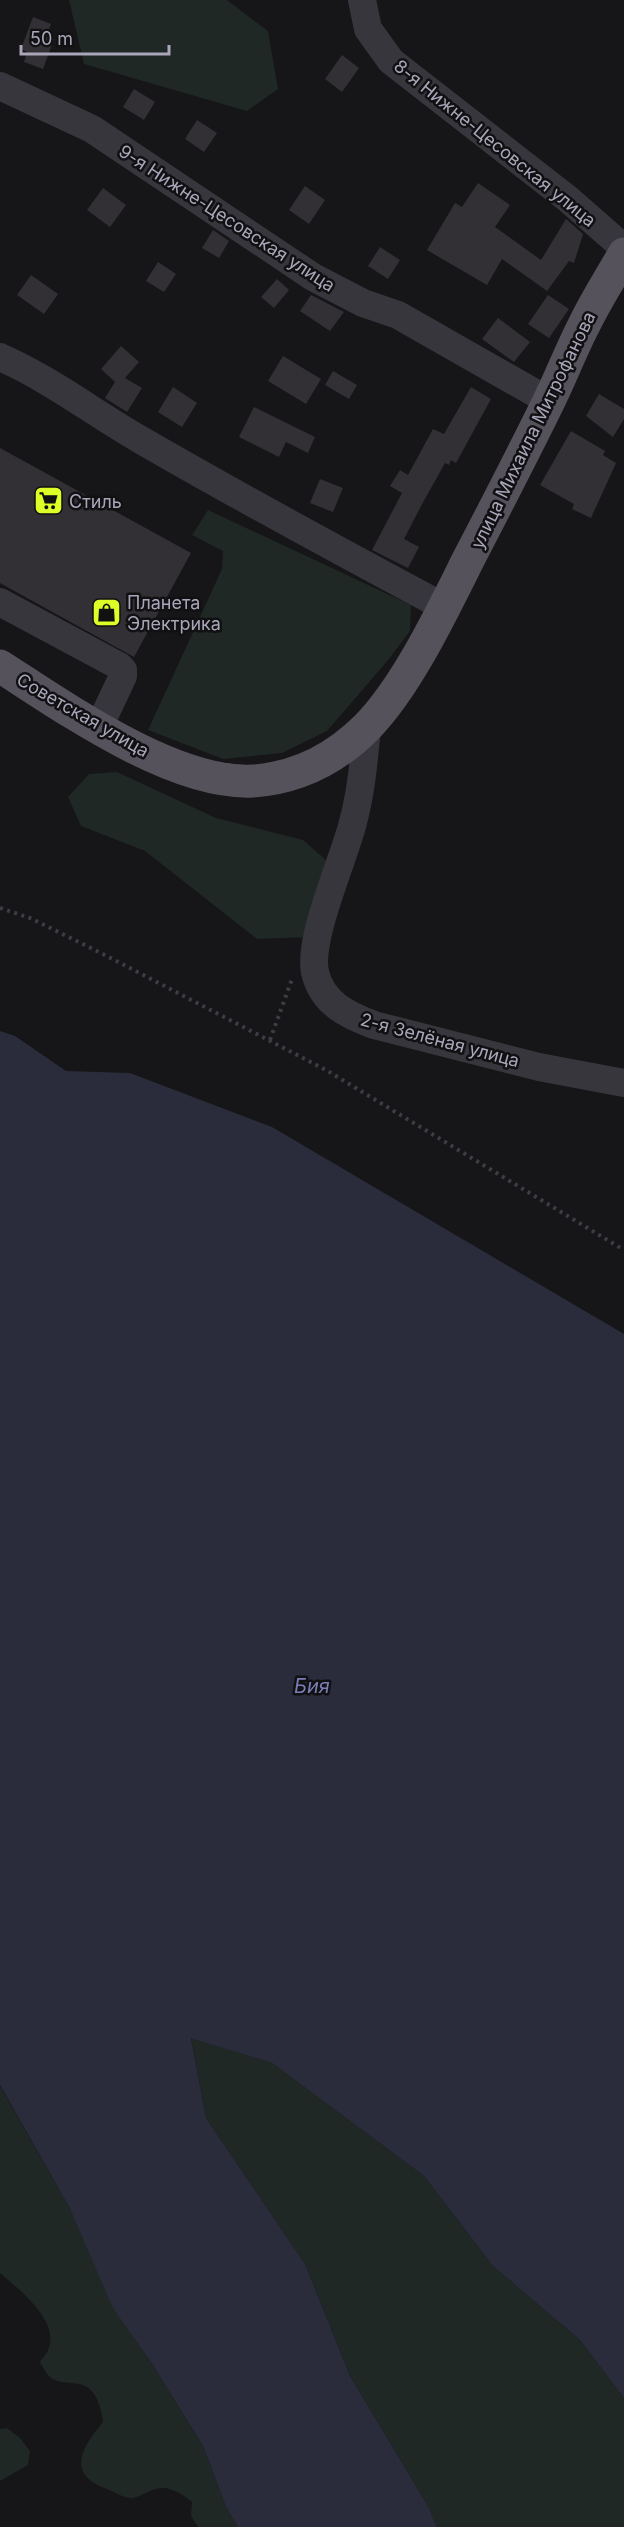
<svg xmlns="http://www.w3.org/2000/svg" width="624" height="2527" viewBox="0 0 624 2527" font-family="Inter,sans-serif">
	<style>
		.green { fill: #1f2825 }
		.water { fill: #2a2c3c }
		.building { fill: #323034 }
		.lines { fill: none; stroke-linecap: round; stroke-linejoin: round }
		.path { stroke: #3e3c44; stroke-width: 4; stroke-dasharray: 3 4.5; stroke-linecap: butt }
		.minor { stroke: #38363d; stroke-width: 28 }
		.major { stroke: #55525c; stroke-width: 33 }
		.labels { text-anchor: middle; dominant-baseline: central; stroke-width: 5; stroke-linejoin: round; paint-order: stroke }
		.street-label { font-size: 18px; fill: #aaa6b9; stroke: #111012 }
		.poi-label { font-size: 18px; fill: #aaa6b9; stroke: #111012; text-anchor: start }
		.water-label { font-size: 20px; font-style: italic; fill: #7b7db6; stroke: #111012 }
	</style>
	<rect width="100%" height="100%" fill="#161517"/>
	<!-- green -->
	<path class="green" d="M69,0H227L268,31L278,89L247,111L84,64Z
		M208,510L411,605L410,631L389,659L327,731L282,753L223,759L148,730L222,569L223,551L192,535Z
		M117,772L216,818L303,840L327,861L309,937L257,939L145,851L81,826L68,797L89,774Z
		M191,2037L272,2063L424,2176L493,2266L580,2340L624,2398V2527H437L428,2506L350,2376L305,2264L206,2118Z
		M0,2086L69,2207L114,2308L151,2362L203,2446L226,2507L238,2527H198L191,2516L192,2502C183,2495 175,2489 164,2488C153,2487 143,2496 133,2498C125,2499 114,2492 107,2489C64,2474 83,2446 103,2422C101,2407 96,2387 79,2384C68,2382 61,2384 51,2378C46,2374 43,2367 40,2362C42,2358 47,2354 48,2350C61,2321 18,2289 0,2273Z
		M7,2428L20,2438L30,2451L28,2465L0,2481V2429Z"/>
	<!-- water -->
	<path class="water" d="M0,1031L15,1036L66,1071L130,1073L272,1127L624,1334V2398L580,2340L493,2266L424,2176L272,2063L191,2038L206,2118L305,2264L350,2376L428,2506L437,2527H238L226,2507L203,2446L151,2362L113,2308L69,2207L0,2085Z"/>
	<!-- building -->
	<path class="building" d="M33,17L51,24L46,37L54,39L43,69L24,62L27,52L21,49Z
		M342,55L359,68L342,92L325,79Z
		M134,89L155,102L144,120L123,107Z
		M197,120L217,133L204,152L185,139Z
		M478,183L510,205L495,227L541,260L566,219L583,234L574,263L569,261L547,291L502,259L487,285L427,250L455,203L462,207Z
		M305,186L325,200L309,224L289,210Z
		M103,188L126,205L110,227L87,210Z
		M213,230L229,241L219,258L202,248Z
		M380,247L400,260L388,279L368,266Z
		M158,262L176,274L164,292L146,281Z
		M31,275L58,294L44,314L17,295Z
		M277,279L289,290L274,308L261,297Z
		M311,295L344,312L330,331L300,311Z
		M548,295L569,309L549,338L528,324Z
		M498,318L530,342L514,362L482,339Z
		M121,346L139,362L125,378L142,388L127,412L105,398L115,382L101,369Z
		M283,356L321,379L306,404L268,381Z
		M333,371L357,385L349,399L325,385Z
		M173,387L197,403L182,427L158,412Z
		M471,387L491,399L456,463L451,460L449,465L445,463L421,506L404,539L419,547L408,568L372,550L402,493L390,486L400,470L408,475L433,429L444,434Z
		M599,394L624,409V419L613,437L586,416Z
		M254,407L315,437L308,453L286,442L279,457L239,437Z
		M571,431L605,451L603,455L616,463L591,518L572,509L574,504L540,485Z
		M0,448L191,553L134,657L0,583Z
		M320,479L343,488L333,512L310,503Z"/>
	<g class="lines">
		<!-- path -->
		<path class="path" d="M0,908L30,918L101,953L326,1070L624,1250
			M270,1040L292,979"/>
		<!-- minor -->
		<path class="minor" d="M362,0L368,29L391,61L568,199L624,248
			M0,86L92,129L313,277L363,303L398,315L549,401
			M0,357C50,379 94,413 141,440C241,498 343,553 444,607
			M0,602L119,666L123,670V676L99,727
			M367,727C364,760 361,794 352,826C342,863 308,939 315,972C322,1003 347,1015 374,1025L539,1067L624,1083"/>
		<!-- major -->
		<path class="major" d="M0,666C65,708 174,785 253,781C298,778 335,759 367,727C407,686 442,612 468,560C495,508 522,456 548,403C561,377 571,350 584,325C596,300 611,277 624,254"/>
	</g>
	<!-- icons -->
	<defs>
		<symbol id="supermarket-square" viewBox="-11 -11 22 22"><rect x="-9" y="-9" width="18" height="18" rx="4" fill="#ddfe26" stroke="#111012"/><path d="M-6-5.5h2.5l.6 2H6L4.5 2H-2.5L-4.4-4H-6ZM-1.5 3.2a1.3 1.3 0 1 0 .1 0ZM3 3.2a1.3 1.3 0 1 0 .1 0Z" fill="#111"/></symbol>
		<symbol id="shop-square" viewBox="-11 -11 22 22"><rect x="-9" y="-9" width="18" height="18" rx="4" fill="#ddfe26" stroke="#111012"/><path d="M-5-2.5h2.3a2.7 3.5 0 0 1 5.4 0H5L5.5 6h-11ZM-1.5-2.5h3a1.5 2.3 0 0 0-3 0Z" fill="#111"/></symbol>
	</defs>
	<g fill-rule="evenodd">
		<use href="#supermarket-square" x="32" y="484" width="33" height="33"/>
		<use href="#shop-square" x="90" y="596" width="33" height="33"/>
	</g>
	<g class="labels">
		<!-- street labels -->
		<g class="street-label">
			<text transform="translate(495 143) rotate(39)">8-я Нижне-Цесовская улица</text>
			<text transform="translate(227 218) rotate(33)">9-я Нижне-Цесовская улица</text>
			<text transform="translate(533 430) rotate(-64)">улица Михаила Митрофанова</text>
			<text transform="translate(83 715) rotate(30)">Советская улица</text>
			<text transform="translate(440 1040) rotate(15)">2-я Зелёная улица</text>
		</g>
		<!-- poi labels -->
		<g class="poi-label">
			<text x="69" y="501">Стиль</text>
			<text x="127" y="602">Планета<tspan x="127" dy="21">Электрика</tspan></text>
		</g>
		<!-- water labels -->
		<g class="water-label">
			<text x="312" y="1686">Бия</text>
		</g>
	</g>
	<!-- scale -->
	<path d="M21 45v9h148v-9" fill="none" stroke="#aaa6b9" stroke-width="3"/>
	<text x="30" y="45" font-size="18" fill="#aaa6b9" stroke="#111012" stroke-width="4.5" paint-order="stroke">50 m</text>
</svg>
